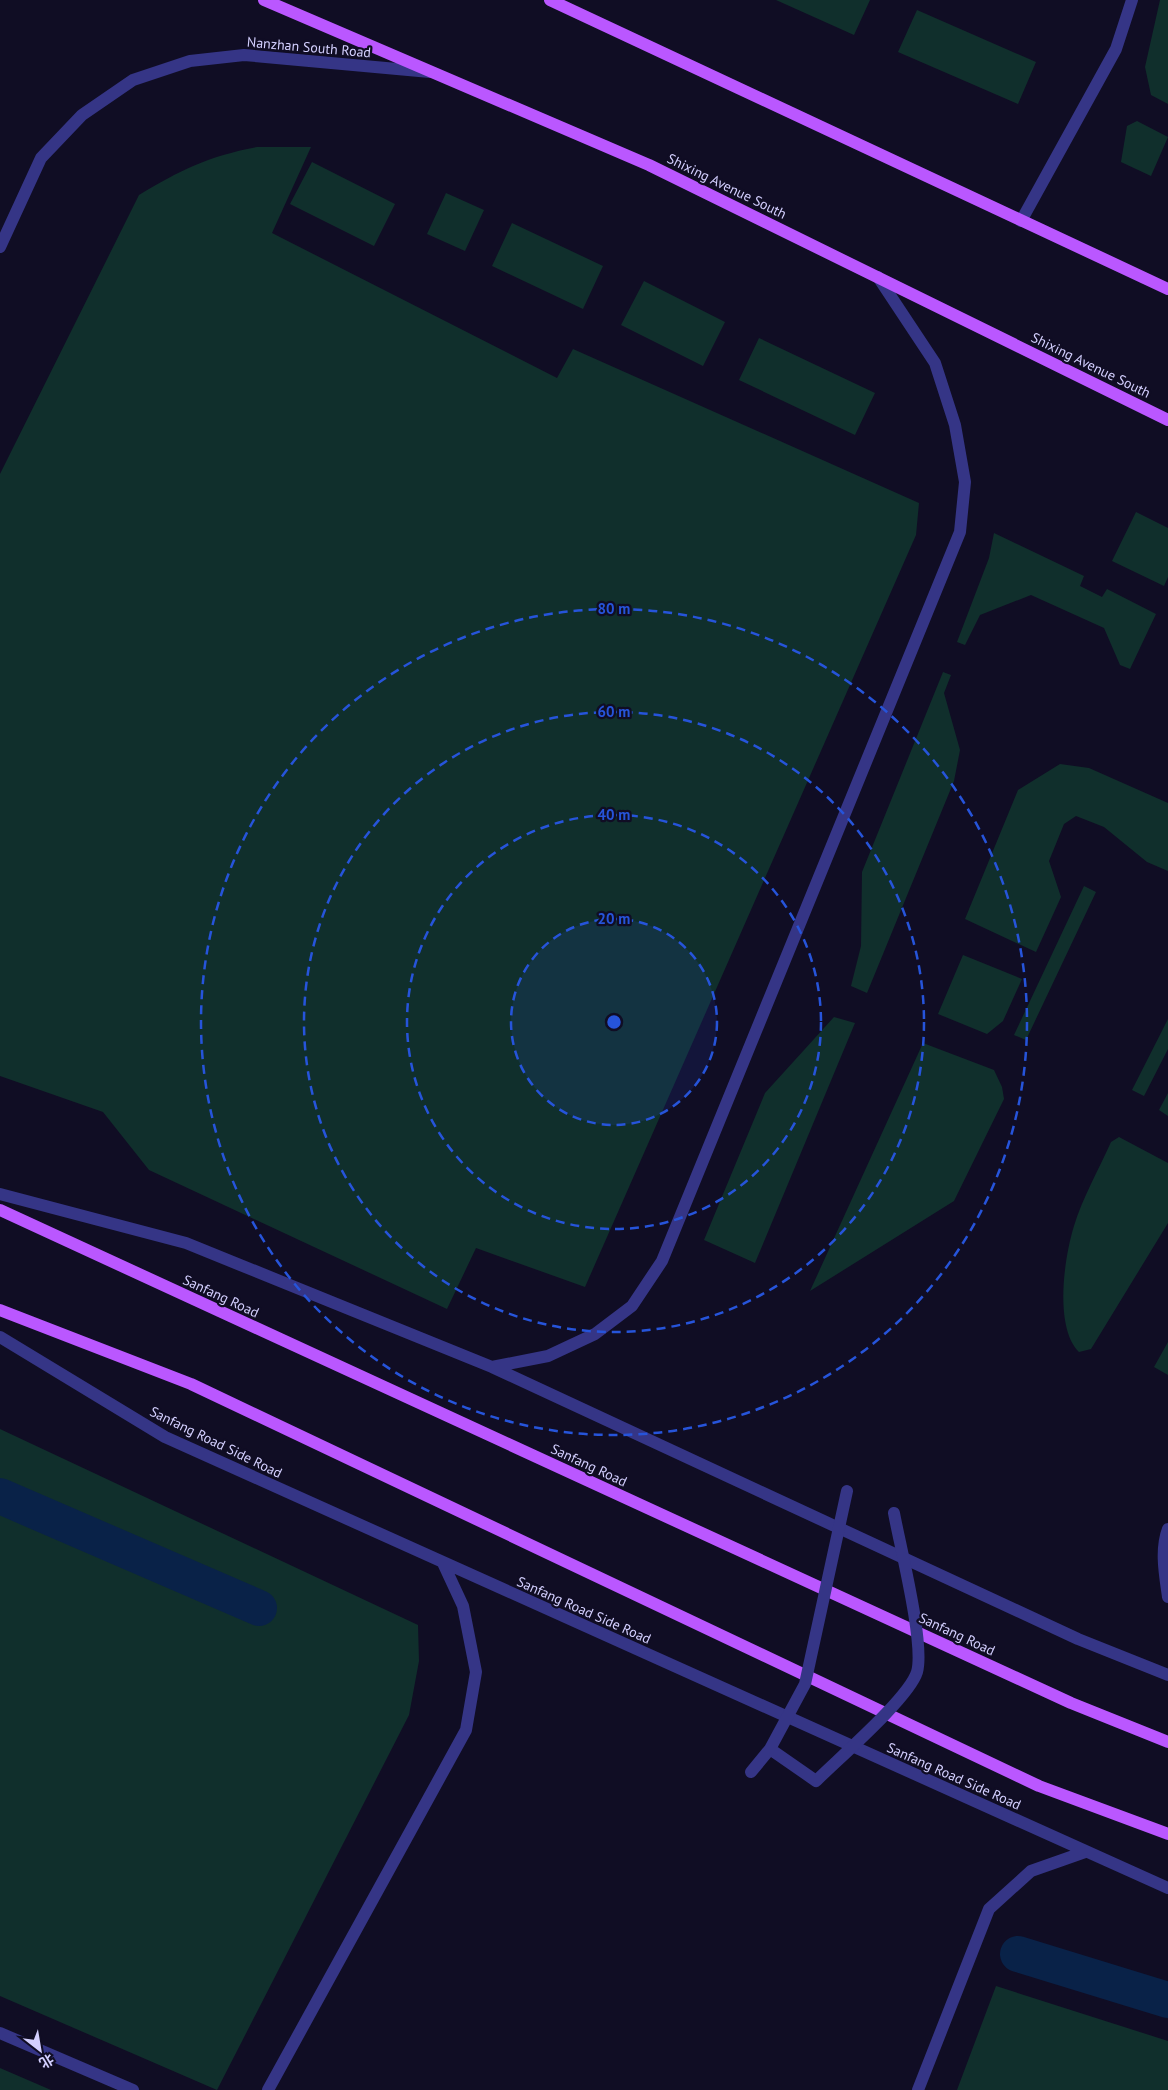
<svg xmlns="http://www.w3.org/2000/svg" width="1168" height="2090" viewBox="0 0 1168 2090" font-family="'PT Sans','Noto Sans SC',sans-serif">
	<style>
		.green { fill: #102f2c }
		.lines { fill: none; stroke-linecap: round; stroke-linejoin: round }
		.canal { stroke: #092248; stroke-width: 36 }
		.minor { stroke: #353586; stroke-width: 12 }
		.major { stroke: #ba57ff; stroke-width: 12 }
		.minor-bridge { stroke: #353586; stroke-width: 12 }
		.ring { fill: none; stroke: #2654da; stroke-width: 2.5; stroke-dasharray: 9 6 }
		.labels { text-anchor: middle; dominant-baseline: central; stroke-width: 4.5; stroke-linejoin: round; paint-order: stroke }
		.street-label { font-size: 14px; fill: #d4d0ff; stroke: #100d24 }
		.centre { fill: #2654da; stroke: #100d24; stroke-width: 2.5 }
		.ring-label { font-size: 15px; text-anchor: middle; font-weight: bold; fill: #2654da; stroke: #100d24; stroke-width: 4.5; stroke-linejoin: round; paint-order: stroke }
	</style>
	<rect width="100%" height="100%" fill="#100d24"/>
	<!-- green -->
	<path class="green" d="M776,0H870L854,35Z
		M1160,0H1168V104L1151,95L1145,67Z
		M917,10L1036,62L1018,104L898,52Z
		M1137,121L1168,137L1151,176L1121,162L1127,126Z
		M257,147H311L272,233L557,378L573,349L919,503L916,535L585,1287L476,1248L447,1309L149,1170L103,1112L0,1076V474L139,195C180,170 209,156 257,147Z
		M312,162L395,204L374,246L290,204Z
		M446,193L484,210L465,251L427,234Z
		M512,223L603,266L583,309L492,266Z
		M644,281L725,322L703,366L621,325Z
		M759,338L875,393L855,435L739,380Z
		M1136,512L1168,528V577L1164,586L1112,561Z
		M994,533L1084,576L1080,586L1102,597L1107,589L1156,614L1130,669L1120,665L1104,628L1031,595L980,615L965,645L957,642L989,558Z
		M943,672L951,675L944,693L960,750L954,781L867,993L851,986L861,946L862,872Z
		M1060,764L1089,768L1168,803V871L1147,862L1104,827L1076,816L1064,824L1049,861L1061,897L1036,952L965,919L1018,790Z
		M1084,886L1096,892L1026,1040L1014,1035Z
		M963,955L1022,979L1003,1021L987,1034L938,1014Z
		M834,1017L855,1023L755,1263L704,1240L765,1093Z
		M1168,1019V1049L1144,1096L1132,1090Z
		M923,1043L994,1070L1002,1087L1004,1099L954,1201L810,1291Z
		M1168,1093V1116L1159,1110Z
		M1119,1137L1168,1163V1223L1091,1349L1079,1352C1054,1327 1064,1258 1074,1226C1082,1199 1099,1169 1111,1142Z
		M1168,1342V1375L1154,1367Z
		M0,1429L418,1625L419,1661L409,1715L217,2090L0,1996Z
		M996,1986L1168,2041V2090H957Z
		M0,2068L51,2090H0Z"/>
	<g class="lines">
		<!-- canal -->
		<path class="canal" d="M0,1496L259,1608
			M1018,1954L1168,2000"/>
		<!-- minor -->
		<path class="minor" d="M1021,221L1116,49L1132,0
			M0,247L41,158L82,115L133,80L190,61L244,55L430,72
			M0,1194L186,1243L492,1367L1078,1639L1168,1675
			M0,1337L165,1437L1168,1888
			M492,1367L548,1356L595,1334L632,1306L662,1261L960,532L965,482L955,425L935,363L878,277
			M1168,1529C1160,1550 1165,1575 1168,1597
			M0,2033L133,2090
			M268,2090L466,1730L476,1672L463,1606L443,1563
			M918,2090L989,1909L1031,1871L1085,1852"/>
		<!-- major -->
		<path class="major" d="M264,0L649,165L1168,420
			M550,0L1168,289
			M0,1210L1071,1703L1168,1742
			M0,1310L191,1384L1039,1786L1168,1834"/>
		<!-- minor-bridge -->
		<path class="minor-bridge" d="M770,1749L816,1781C838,1759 909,1698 917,1672C925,1644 900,1546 894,1513
			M751,1772L770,1749L805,1684L847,1491"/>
	</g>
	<!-- distance rings -->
	<circle cx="614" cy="1022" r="103" fill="#2654da" fill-opacity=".12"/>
	<g class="ring">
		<circle cx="614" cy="1022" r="103"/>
		<circle cx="614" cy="1022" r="207"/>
		<circle cx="614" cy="1022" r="310"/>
		<circle cx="614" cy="1022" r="413"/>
	</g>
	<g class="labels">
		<!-- street labels -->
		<g class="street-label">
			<text transform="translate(309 47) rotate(5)">Nanzhan South Road</text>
			<text transform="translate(727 186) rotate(26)">Shixing Avenue South</text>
			<text transform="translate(1091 365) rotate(26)">Shixing Avenue South</text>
			<text transform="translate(221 1296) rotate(25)">Sanfang Road</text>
			<text transform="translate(216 1442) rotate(26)">Sanfang Road Side Road</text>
			<text transform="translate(589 1465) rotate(25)">Sanfang Road</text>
			<text transform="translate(584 1610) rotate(24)">Sanfang Road Side Road</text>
			<text transform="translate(957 1634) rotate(25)">Sanfang Road</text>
			<text transform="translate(954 1776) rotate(24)">Sanfang Road Side Road</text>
		</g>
	</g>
	<circle cx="614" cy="1022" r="8" class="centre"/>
	<g class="ring-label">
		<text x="614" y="614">80 m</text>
		<text x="614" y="717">60 m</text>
		<text x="614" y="820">40 m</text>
		<text x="614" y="924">20 m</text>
	</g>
	<!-- north arrow -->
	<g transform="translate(40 2050) rotate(149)" stroke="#100d24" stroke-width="4" paint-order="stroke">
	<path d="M0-4L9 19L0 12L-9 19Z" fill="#d4d0ff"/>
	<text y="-8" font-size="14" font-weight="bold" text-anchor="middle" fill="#d4d0ff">北</text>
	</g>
</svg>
